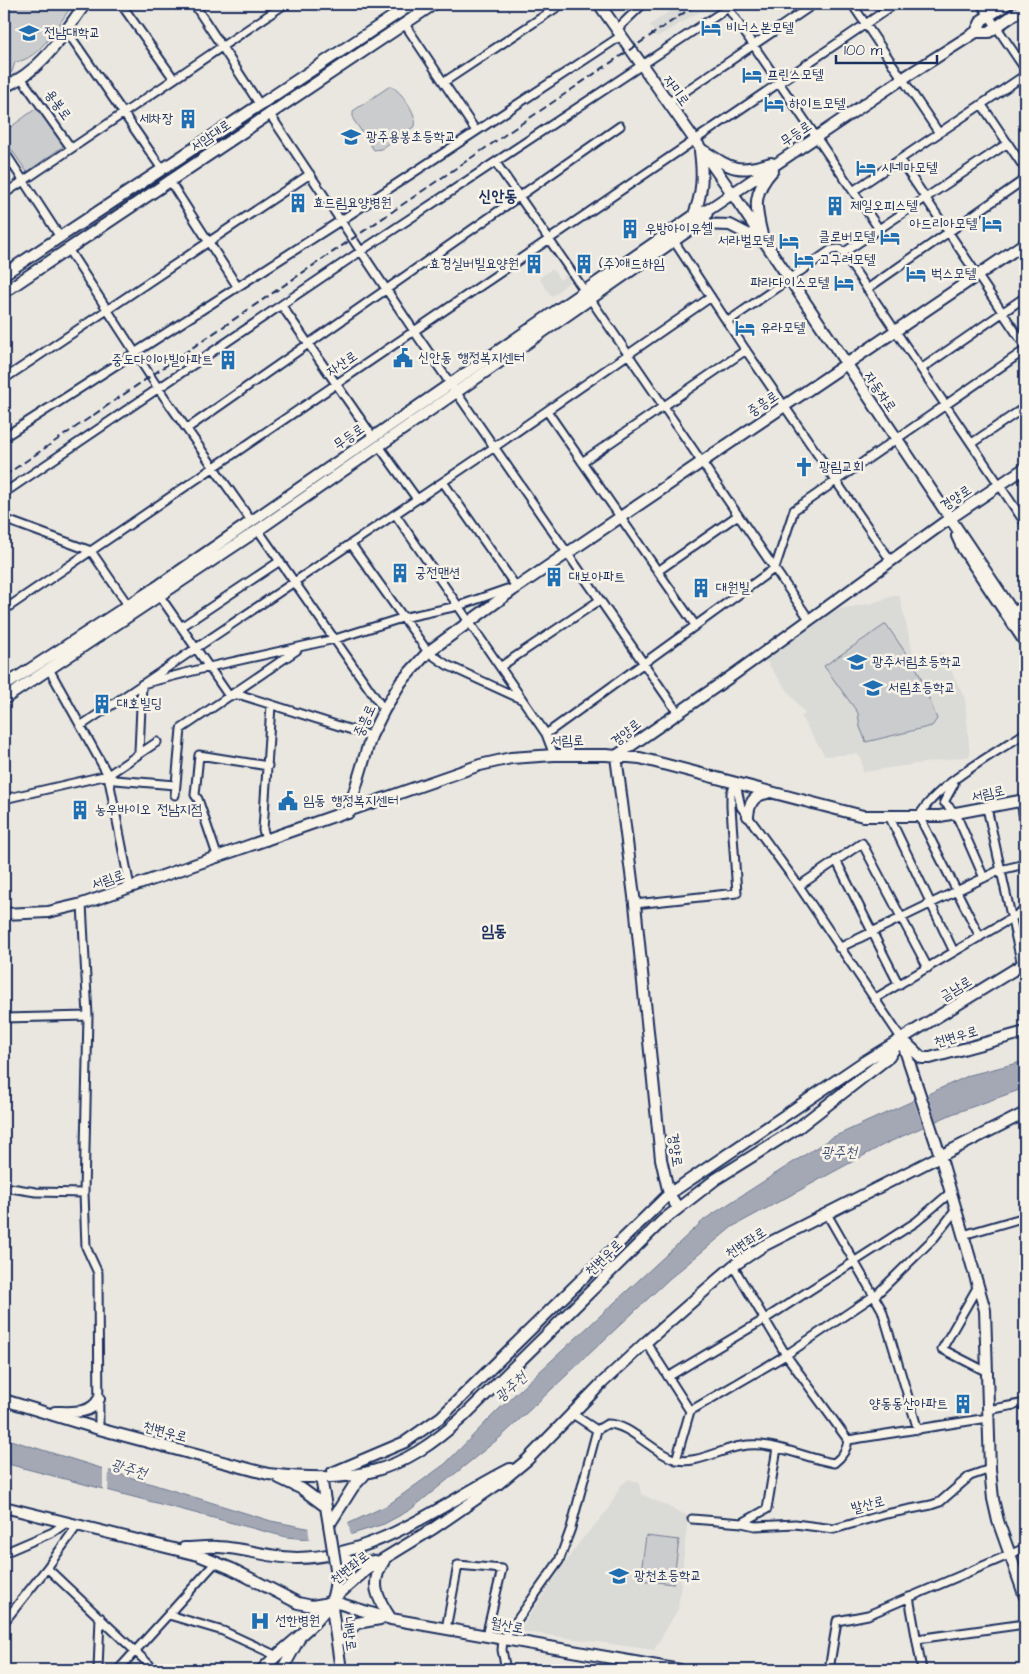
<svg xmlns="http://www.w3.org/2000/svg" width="1029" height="1674" viewBox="0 0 1029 1674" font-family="'Architects Daughter','Poor Story',sans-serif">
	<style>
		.built { fill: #dadad6 }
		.green { fill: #cbcccd; stroke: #737e96 }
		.water { fill: #a3a8b4; stroke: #6d7892 }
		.pier { fill: #eae7e0 }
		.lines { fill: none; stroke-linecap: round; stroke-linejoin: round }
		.street-casing { stroke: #1b2f5e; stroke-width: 11 }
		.secondary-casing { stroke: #1b2f5e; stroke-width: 14 }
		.primary-casing { stroke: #1b2f5e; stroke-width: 14 }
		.street { stroke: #f7f3e8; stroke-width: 7 }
		.secondary { stroke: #f7f3e8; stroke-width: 10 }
		.primary { stroke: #f7f3e8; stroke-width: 10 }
		.rail { stroke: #1b2f5e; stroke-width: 2; stroke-dasharray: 8 4; stroke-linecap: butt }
		.secondary-bridge-casing { stroke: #1b2f5e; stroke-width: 14; stroke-linecap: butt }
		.secondary-bridge { stroke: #f7f3e8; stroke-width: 10 }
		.labels { text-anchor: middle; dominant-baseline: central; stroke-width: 5; stroke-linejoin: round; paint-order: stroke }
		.poi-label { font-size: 14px; fill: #1b2f5e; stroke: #f7f3e8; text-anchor: start }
		.street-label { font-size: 14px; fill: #1b2f5e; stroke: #f7f3e8 }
		.water-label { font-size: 15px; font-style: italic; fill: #445378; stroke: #f7f3e8 }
		.quarter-label { font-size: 16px; font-weight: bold; fill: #1b2f5e; stroke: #f7f3e8 }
	</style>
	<rect width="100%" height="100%" fill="#eae7e0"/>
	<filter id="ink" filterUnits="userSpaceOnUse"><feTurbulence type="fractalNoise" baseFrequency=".02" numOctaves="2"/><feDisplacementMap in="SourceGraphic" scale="10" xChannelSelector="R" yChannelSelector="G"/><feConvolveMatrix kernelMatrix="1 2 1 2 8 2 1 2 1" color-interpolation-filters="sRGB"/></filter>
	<g filter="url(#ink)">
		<!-- built -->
		<path class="built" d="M680,4H713L657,37L650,25Z
			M552,269L560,280L566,275L570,281L552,297L539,278Z
			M899,594L915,662L942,652L965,699L970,756L863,772L861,757L856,754L825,756L801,717L805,714L763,657L826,611L870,604Z
			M629,1479L639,1483L641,1494L688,1516L678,1609L654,1650L519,1631L578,1544L607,1511L621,1485Z"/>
		<!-- green -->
		<path class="green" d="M4,4H46L48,6L50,4H73C59,23 40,60 15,62L12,72L4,76Z
			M390,86C401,90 418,115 415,126L381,149L374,150L353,119V111Z
			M38,107L65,145L27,172L4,139V132Z
			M886,624L918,671L937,719L932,726L866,742L860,727L858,713L824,666Z
			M646,1536L679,1540L673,1584L640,1580Z"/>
		<!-- water -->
		<path class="water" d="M1025,1061V1088L952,1114L885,1144L732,1227L669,1279L503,1435L410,1510L384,1524L330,1541L286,1537L4,1463V1438L271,1521L307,1528L325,1530L339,1528L388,1505L445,1464L498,1410L705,1219L831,1138L970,1075Z"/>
		<!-- pier -->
		<path class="pier" d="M927,1092L937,1124L924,1130L913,1098Z
			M103,1467L109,1468L108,1494L103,1493Z
			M348,1522L351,1537L330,1544L310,1542L308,1526L325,1528Z"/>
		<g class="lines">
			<defs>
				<path id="street" d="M121,4L174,79
					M194,4L260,105
					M389,4L396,14
					M852,4L939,133
					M981,4L1025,69
					M728,8L879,229
					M404,23L476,131
					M617,29L643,4
					M66,30L162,169
					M22,79L71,148
					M444,82L562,4
					M668,103L814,4
					M982,105L1025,169
					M269,113L414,331L678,713
					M4,151L60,237
					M900,160L1025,346
					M496,163L584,290
					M169,180L237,286
					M853,191L1025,75
					M4,194L285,4
					M674,241L745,349L891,561
					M68,249L158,388L252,522
					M843,253L1025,523
					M867,289L1025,179
					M591,300L809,619
					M282,306L373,437
					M727,322L831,250L839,249L843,253L1008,143
					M921,369L1025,297
					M4,379L310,174
					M547,411L695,625
					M188,428L620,126
					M4,437L340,221L621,36
					M972,443L1025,407
					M379,446L417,499
					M582,462L746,350
					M443,482L517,588
					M4,493L361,251L734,4
					M395,514L546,734L554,755
					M4,519L91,551L128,605
					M258,530L384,710
					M351,544L428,652L447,665L521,699
					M658,571L738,515
					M159,595L229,696L241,695L371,736
					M4,610L895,4
					M1013,612L1025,604
					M181,627L280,561
					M500,667L600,600
					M49,669L108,775L130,887
					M82,725L496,446L711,297
					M546,734L775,568L794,510L1025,350
					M139,752L142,684L209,667L335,639L402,618L458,606L507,589L513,590
					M108,775L115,780L175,785
					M736,784L741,807L799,886L901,1038
					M954,784L944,802L956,814L984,878
					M175,795L181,729L297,650
					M4,799L108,775L157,742
					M1021,801L1025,825
					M987,808L1022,965
					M890,818L954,952
					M267,841L263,830L271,705
					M218,858L198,799L195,795L199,755L268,766
					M836,860L899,985
					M799,886L862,843L928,968
					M82,904L88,1016L84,1193L86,1247L98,1273L99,1429
					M635,904L737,893L731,807V793L735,785
					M980,937L919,816C938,783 993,755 1025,733
					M839,948L1000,870L1025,864
					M874,999L1025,910
					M4,1018L88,1016
					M4,1187L36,1192L84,1193
					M827,1214L882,1310L918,1430
					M963,1235L1025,1217
					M733,1266L786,1355L848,1440
					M978,1286L942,1349L987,1372
					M646,1342L690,1411L676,1460
					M668,1377L765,1319L916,1222L950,1193
					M988,1410L1025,1403
					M690,1411L786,1355L878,1293L934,1238L955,1211
					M571,1413L597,1430L607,1424C629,1423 652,1452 674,1459C694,1466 721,1449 741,1446C773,1440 803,1458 834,1463C842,1457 847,1450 848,1440
					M848,1440L988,1418
					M692,1519L742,1523L767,1509L777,1448
					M742,1523L755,1526L795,1524L834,1529L886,1514L931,1505L940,1502L970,1476L990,1469
					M4,1553L53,1532L66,1523
					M47,1568L155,1670
					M909,1597L922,1670
					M169,1615L223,1631L275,1655
					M4,1622L47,1568L77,1526
					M446,1629L458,1565L502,1569L486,1636
					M917,1639L1025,1624
					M98,1670L100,1617
					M118,1670L216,1562
					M506,1670L502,1650L503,1640L559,1561L571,1528L597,1430
					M620,1670L621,1660
					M829,1670L837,1621L868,1615L1025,1548"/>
				<path id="secondary" d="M599,4L732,193L1025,630
					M976,32H989L1025,7
					M4,87C43,70 61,37 85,4
					M704,151C733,170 738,173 771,163
					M693,217C703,193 703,175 700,151
					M698,224L730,225L761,241
					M762,235C755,207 752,193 773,170
					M957,536L963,549L1025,642
					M4,686L155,588L699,212L708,210L902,79L976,32L982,20L1007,4
					M4,699L258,530L698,224L705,218L708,210
					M348,813L371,736L384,710L401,682L428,652L513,590L1025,243
					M748,816C749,803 754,795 767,793
					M4,914L48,912L82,904L480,765L511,758L554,755H606L640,758L863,816H940L1025,800
					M901,1038L940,1155L985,1310L990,1469L993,1499L998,1521L1025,1597
					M902,1039L922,1058H930L1025,1032
					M678,1208L669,1194L661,1159L635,904L616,756L733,675L949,519L1025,468
					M4,1400L99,1429L268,1474C355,1483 398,1476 464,1416L662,1221L716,1179L799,1127L889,1057L901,1038
					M55,1412C70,1412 91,1415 99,1399
					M332,1473L405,1442L441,1417L669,1194L862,1063L1025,963
					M321,1477L329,1525
					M279,1478L302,1489L325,1506
					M4,1507L198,1555L232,1569L298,1603L312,1606L324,1604L331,1601L367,1569L434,1528L498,1484L527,1460L602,1383L646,1342L733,1266L763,1246L1025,1113
					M329,1525L353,1487L366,1473
					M184,1548C195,1548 207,1546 218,1547C245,1548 270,1558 297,1558C377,1557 443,1503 510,1469
					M334,1556L357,1563L375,1561
					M384,1561C369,1583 377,1598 391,1619
					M331,1601L391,1619L680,1670
					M331,1601L341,1670
					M337,1642L357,1623L380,1619
					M262,1670C281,1648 317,1627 331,1601C335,1594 335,1583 337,1575
					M282,1670L299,1639"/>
				<path id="primary" d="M4,274L412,4
					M4,292L434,4"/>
			</defs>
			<!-- street casing -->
			<use href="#street" class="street-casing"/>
			<!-- secondary casing -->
			<use href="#secondary" class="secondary-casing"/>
			<!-- primary casing -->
			<use href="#primary" class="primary-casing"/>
			<!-- street -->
			<use href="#street" class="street"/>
			<!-- secondary -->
			<use href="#secondary" class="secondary"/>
			<!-- primary -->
			<use href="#primary" class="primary"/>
			<!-- rail -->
			<path class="rail" d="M4,476L697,4"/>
			<defs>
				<path id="secondary-bridge" d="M329,1525L337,1575"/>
			</defs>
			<!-- secondary-bridge casing -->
			<use href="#secondary-bridge" class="secondary-bridge-casing"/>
			<!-- secondary-bridge -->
			<use href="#secondary-bridge" class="secondary-bridge"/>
		</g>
	</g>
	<!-- icons -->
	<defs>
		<symbol id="hotel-bare" viewBox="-9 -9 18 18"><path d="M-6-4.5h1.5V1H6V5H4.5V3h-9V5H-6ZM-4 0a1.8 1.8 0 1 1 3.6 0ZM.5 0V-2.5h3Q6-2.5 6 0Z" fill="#1f6fb2" stroke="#f7f3e8" stroke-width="2.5" paint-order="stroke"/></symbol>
		<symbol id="university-bare" viewBox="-9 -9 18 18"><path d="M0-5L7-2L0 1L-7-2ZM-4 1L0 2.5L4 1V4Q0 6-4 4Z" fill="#1f6fb2" stroke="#f7f3e8" stroke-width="2.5" paint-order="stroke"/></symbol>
		<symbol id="building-bare" viewBox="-9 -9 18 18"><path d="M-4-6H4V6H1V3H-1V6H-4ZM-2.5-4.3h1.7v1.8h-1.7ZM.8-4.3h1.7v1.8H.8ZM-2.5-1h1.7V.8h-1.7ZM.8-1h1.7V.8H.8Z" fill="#1f6fb2" stroke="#f7f3e8" stroke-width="2.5" paint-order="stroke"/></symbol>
		<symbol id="school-bare" viewBox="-9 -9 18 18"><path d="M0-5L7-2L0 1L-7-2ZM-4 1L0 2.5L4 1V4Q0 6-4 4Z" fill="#1f6fb2" stroke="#f7f3e8" stroke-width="2.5" paint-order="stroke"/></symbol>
		<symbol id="civic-bare" viewBox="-9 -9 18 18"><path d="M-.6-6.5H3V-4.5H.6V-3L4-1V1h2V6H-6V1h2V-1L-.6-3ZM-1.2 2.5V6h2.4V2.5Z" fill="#1f6fb2" stroke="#f7f3e8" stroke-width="2.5" paint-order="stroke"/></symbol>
		<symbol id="church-bare" viewBox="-9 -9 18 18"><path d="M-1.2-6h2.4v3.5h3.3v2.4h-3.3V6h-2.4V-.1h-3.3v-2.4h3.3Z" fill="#1f6fb2" stroke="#f7f3e8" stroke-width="2.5" paint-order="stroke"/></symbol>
		<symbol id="hospital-bare" viewBox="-9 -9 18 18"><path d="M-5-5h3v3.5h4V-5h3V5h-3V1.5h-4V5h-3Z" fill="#1f6fb2" stroke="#f7f3e8" stroke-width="2.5" paint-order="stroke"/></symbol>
	</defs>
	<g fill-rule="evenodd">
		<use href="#hotel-bare" x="697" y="14" width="28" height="28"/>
		<use href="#university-bare" x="15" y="19" width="28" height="28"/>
		<use href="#hotel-bare" x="738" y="61" width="28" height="28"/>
		<use href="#hotel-bare" x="760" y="90" width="28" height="28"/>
		<use href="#building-bare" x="174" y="105" width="28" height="28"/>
		<use href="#school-bare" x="337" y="123" width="28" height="28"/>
		<use href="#hotel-bare" x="852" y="154" width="28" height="28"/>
		<use href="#building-bare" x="284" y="189" width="28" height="28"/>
		<use href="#building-bare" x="821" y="192" width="28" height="28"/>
		<use href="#hotel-bare" x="978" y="210" width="28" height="28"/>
		<use href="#building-bare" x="616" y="215" width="28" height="28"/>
		<use href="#hotel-bare" x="876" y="223" width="28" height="28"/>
		<use href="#hotel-bare" x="775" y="227" width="28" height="28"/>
		<use href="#hotel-bare" x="790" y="246" width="28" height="28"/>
		<use href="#building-bare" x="520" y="250" width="28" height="28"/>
		<use href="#building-bare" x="570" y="250" width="28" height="28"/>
		<use href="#hotel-bare" x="902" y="260" width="28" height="28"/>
		<use href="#hotel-bare" x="830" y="269" width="28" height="28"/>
		<use href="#hotel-bare" x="731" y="314" width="28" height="28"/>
		<use href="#civic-bare" x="389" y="344" width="28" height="28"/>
		<use href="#building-bare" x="214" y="346" width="28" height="28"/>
		<use href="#church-bare" x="790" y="453" width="28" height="28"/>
		<use href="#building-bare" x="386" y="559" width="28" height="28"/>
		<use href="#building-bare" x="540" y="563" width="28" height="28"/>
		<use href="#building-bare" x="687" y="574" width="28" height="28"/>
		<use href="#school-bare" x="843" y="648" width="28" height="28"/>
		<use href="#school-bare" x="859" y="674" width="28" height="28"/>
		<use href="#building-bare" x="88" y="690" width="28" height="28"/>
		<use href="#civic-bare" x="274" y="787" width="28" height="28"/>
		<use href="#building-bare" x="66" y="796" width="28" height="28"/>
		<use href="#building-bare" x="949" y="1390" width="28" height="28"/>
		<use href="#school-bare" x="605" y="1562" width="28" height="28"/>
		<use href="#hospital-bare" x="246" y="1607" width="28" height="28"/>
	</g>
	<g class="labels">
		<!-- poi labels -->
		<g class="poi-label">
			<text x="726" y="28">비너스본모텔</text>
			<text x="44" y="33">전남대학교</text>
			<text x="767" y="75">프린스모텔</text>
			<text x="789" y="104">하이트모텔</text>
			<text x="173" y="119" text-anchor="end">세차장</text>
			<text x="366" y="137">광주용봉초등학교</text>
			<text x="881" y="168">시네마모텔</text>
			<text x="313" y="203">효드림요양병원</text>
			<text x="850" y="206">제일오피스텔</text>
			<text x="977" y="224" text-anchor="end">아드리아모텔</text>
			<text x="645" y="229">우방아이유쉘</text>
			<text x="875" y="237" text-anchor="end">클로버모텔</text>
			<text x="774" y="241" text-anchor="end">서라벌모텔</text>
			<text x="819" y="260">고구려모텔</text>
			<text x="519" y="264" text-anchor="end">효경실버빌요양원</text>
			<text x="599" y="264">(주)애드하임</text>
			<text x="931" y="274">벅스모텔</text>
			<text x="829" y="283" text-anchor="end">파라다이스모텔</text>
			<text x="760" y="328">유라모텔</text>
			<text x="418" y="358">신안동 행정복지센터</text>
			<text x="213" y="360" text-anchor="end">중도다이아빌아파트</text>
			<text x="819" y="467">광림교회</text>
			<text x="415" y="573">궁전맨션</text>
			<text x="569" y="577">대보아파트</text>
			<text x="716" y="588">대원빌</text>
			<text x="872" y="662">광주서림초등학교</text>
			<text x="888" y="688">서림초등학교</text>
			<text x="117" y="704">대호빌딩</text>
			<text x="303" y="801">임동 행정복지센터</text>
			<text x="95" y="810">농우바이오 전남지점</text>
			<text x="948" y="1404" text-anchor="end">양동동산아파트</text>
			<text x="634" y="1576">광천초등학교</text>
			<text x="275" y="1621">선한병원</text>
		</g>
		<!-- street labels -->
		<g class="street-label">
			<text transform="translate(676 91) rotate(54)">자미로</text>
			<text transform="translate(58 105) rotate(54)">용봉로</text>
			<text transform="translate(796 134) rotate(-34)">무등로</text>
			<text transform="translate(211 136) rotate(-34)">서암대로</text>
			<text transform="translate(342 364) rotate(-34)">자산로</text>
			<text transform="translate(880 392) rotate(56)">자동차로</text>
			<text transform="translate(763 404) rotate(-34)">중흥로</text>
			<text transform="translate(349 437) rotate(-35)">무등로</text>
			<text transform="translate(956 498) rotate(-34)">경양로</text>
			<text transform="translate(365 721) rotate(-66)">중흥로</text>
			<text transform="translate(626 733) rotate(-39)">경양로</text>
			<text transform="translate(567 741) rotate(-1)">서림로</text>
			<text transform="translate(988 794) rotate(-12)">서림로</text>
			<text transform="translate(108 880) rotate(-19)">서림로</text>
			<text transform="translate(956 989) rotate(-31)">금남로</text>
			<text transform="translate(956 1037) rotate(-16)">천변우로</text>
			<text transform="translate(675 1150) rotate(82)">경양로</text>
			<text transform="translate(746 1243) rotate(-33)">천변좌로</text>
			<text transform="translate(604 1258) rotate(-44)">천변우로</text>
			<text transform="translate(165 1432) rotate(15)">천변우로</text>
			<text transform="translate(868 1505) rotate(-14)">발산로</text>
			<text transform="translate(350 1568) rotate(-38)">천변좌로</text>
			<text transform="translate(507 1626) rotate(10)">월산로</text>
			<text transform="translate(349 1634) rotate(82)">내방로</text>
		</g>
		<!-- water labels -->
		<g class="water-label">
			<text x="839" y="1152">광주천</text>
			<text transform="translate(511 1387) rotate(-42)">광주천</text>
			<text transform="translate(129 1469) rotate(16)">광주천</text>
		</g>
		<!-- quarter labels -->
		<g class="quarter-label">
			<text x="498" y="196">신안동</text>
			<text x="494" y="931">임동</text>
		</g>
	</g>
	<!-- margin -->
	<rect width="1029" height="1674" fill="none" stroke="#f7f3e8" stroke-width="20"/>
	<rect x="10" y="10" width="1009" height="1654" fill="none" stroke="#1b2f5e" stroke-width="2" filter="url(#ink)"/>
	<!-- scale -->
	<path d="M836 55v8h101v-8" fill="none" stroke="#1b2f5e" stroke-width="2.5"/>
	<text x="844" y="55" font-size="15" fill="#1b2f5e" stroke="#f7f3e8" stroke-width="4" paint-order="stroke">100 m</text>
</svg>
